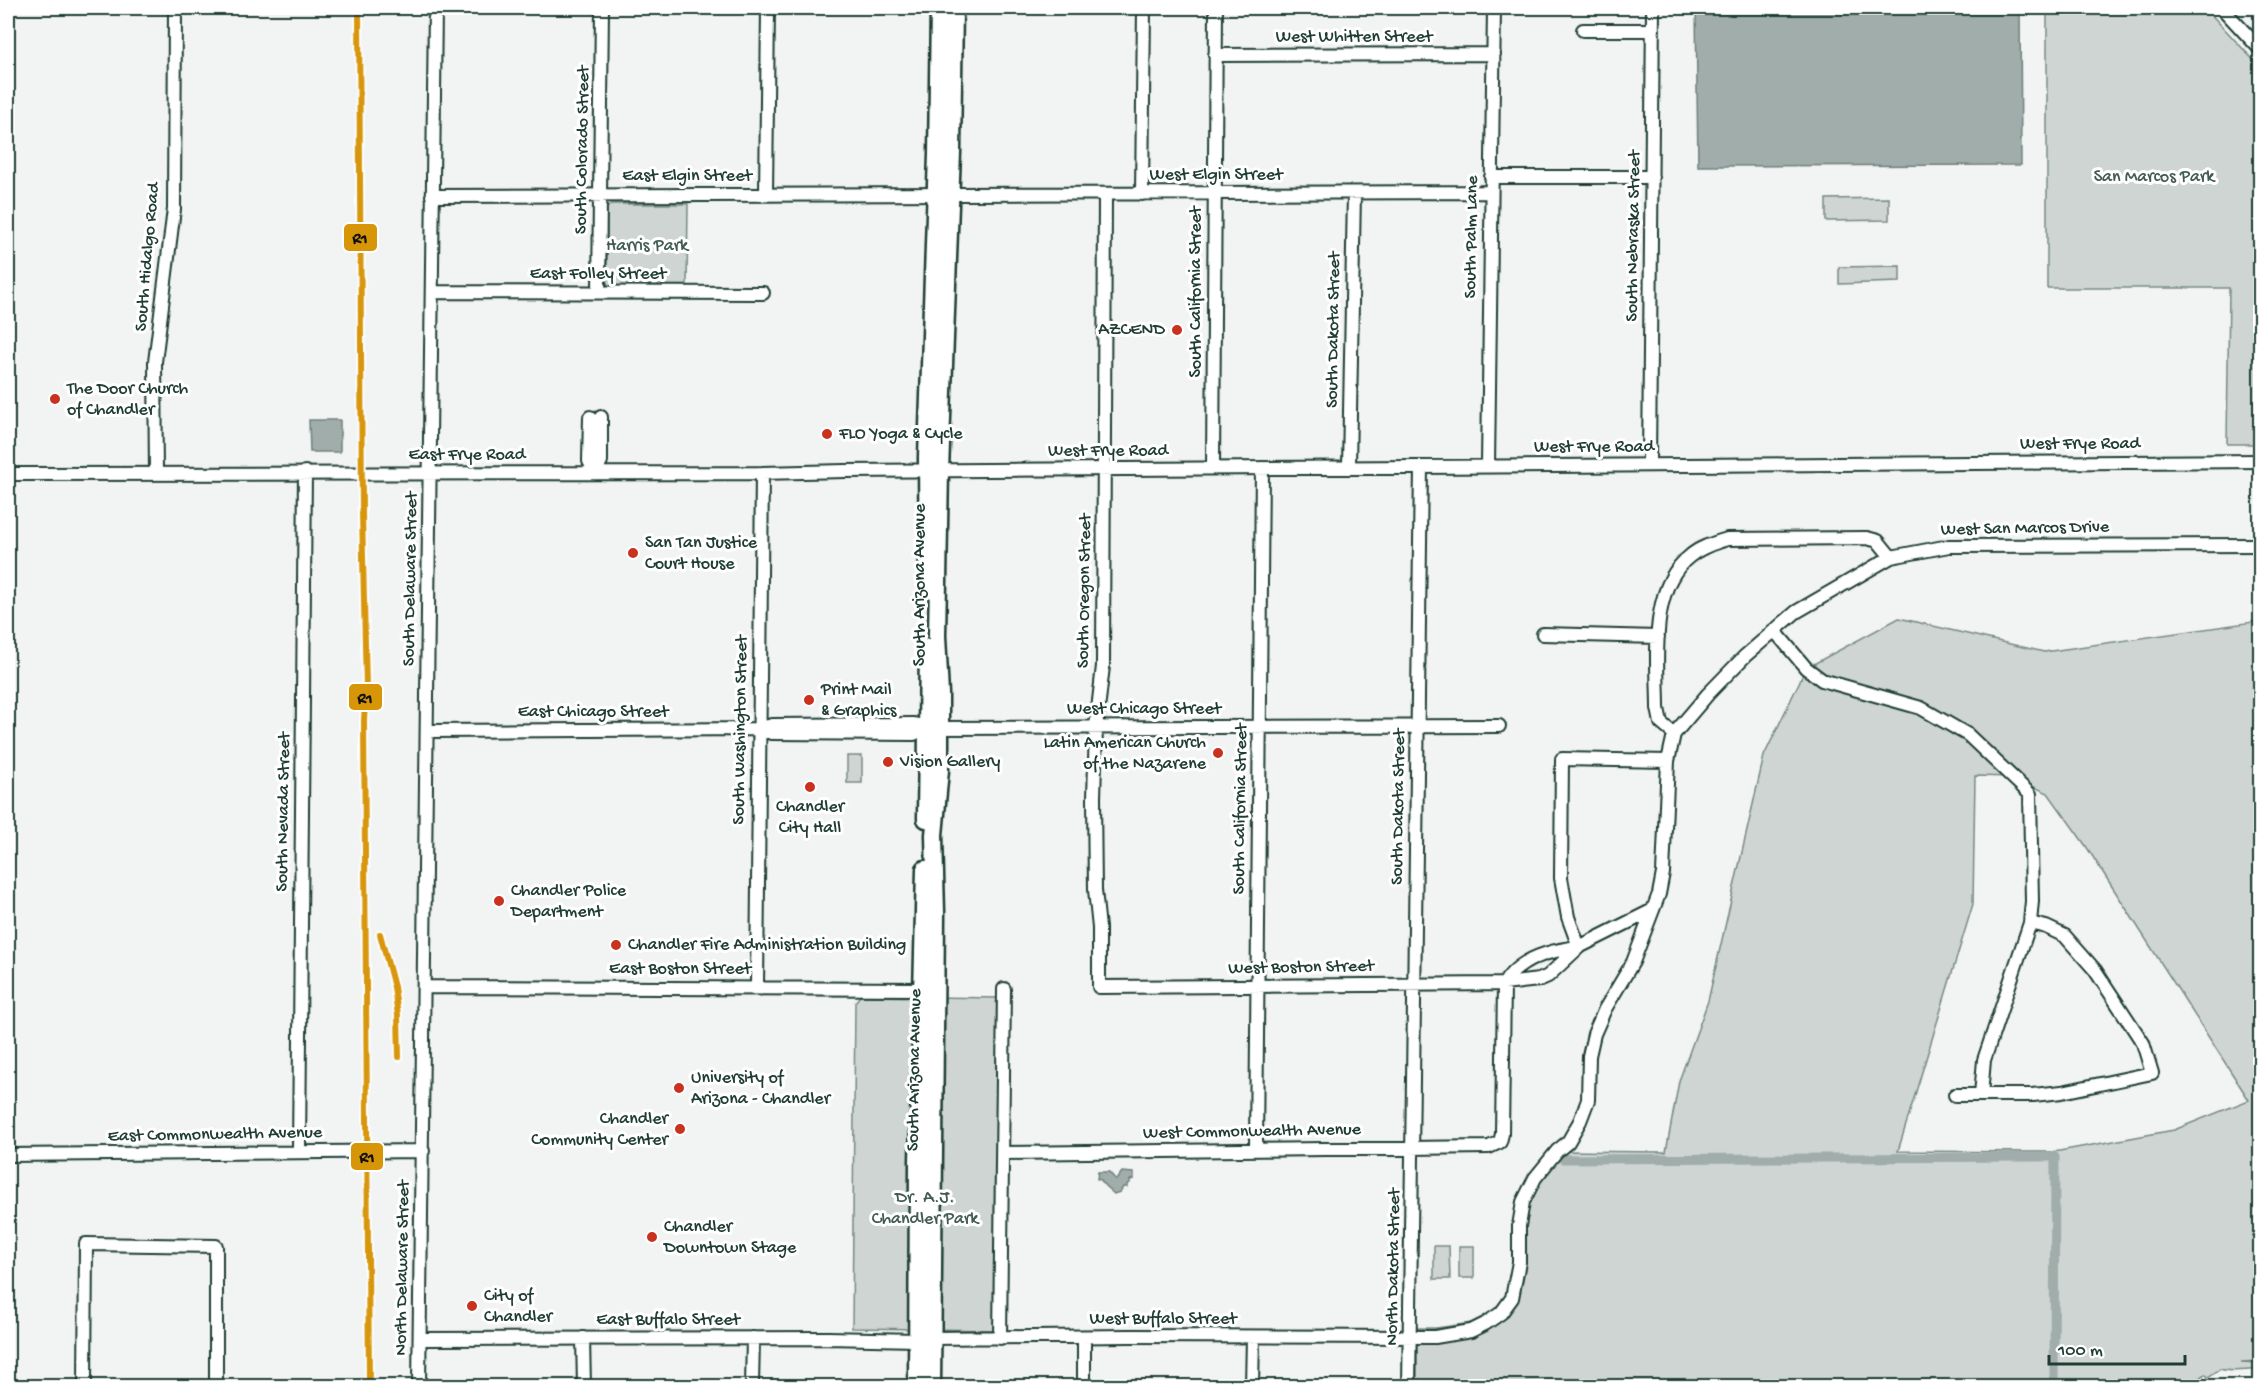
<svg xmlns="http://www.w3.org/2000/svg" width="2268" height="1394" viewBox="0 0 2268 1394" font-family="'Gochi Hand',sans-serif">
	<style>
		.green { fill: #ced5d3; stroke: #768984; stroke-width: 1.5; fill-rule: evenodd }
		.water { fill: #a1adaa; stroke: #6d807b; stroke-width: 1.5 }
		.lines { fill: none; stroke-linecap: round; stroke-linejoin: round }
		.canal { stroke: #a1adaa; stroke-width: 9 }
		.minor-casing { stroke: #1f3d34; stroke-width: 16 }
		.major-casing { stroke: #1f3d34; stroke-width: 21 }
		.minor { stroke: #fff; stroke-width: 12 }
		.major { stroke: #fff; stroke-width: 16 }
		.rail-1-casing { stroke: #fff; stroke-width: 10 }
		.rail-1 { stroke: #d79608; stroke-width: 6 }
		.poi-dot { fill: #c8321e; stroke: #fff; stroke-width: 2 }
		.labels { text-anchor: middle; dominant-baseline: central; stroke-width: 6; stroke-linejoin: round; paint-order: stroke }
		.street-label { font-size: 18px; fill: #1f3d34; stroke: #fff }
		.park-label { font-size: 18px; fill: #425b54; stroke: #fff }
		.poi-label { font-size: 18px; fill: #1f3d34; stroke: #fff; text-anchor: start }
		.line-badge { stroke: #fff; stroke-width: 2 }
		.pale-badge-label { font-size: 16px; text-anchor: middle; font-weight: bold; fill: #111 }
	</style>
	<rect width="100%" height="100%" fill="#f2f3f3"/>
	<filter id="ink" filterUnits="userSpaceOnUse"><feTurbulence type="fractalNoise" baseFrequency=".0167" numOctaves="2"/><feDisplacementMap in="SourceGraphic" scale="12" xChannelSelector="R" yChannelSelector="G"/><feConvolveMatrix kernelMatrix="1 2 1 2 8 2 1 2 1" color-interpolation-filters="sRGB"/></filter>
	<g filter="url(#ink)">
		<!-- green -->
		<path class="green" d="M2047,8H2205L2260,67V444H2227L2229,288H2047Z
			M1889,198V220L1826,221V199Z
			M611,204H688L687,286H610L607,284V208Z
			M1900,266V282L1839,284V267Z
			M1899,618L2044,652L2260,621V1361L2241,1362L2260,1363V1369C2251,1370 2228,1372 2220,1369L2208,1377L2205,1374L2198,1380V1386H1417V1328H1436L1479,1322L1491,1315L1507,1298L1523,1202L1557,1151L1666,1152L1679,1081L1708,1001L1764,756L1806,668ZM1975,776L2012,777L2048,793L2086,846L2249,1100L2174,1130L2054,1152L1898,1151L1973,904Z
			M847,756H862V783H847Z
			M860,996L998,998L995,1330L852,1328L855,1002Z
			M1434,1246H1449L1450,1279H1434Z
			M1459,1246H1474V1278H1459Z"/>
		<!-- water -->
		<path class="water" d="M1696,8H2020L2021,165L1698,166Z
			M309,420H340V452H310Z
			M1098,1172H1109L1116,1180L1122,1172L1134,1173V1179L1130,1180V1183L1127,1184V1187H1123L1120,1192L1114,1194L1105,1186L1101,1180L1097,1179Z"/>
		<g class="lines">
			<!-- canal -->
			<path class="canal" d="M1563,1159L2055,1157L2054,1386"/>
			<defs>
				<path id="minor" d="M2222,8L2260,49
					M1583,30H1653
					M1215,55L1494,54
					M1491,177H1652
					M766,194L768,8
					M1105,194L1103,666L1096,727L1094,798L1095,890L1099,928V987L1504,984L1539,980L1548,976L1579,947L1653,910
					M1142,194L1144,8
					M432,196L1490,192
					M432,292L763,293
					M599,292L602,8
					M590,417L589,461L595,473L601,461V417
					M1649,465L1653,8
					M1488,466L1494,8
					M1349,467L1354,193
					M1213,468L1216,8
					M156,473L155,362L174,209L175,8
					M8,474L762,473L845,471L2260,461
					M1774,630L1806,668L1822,680L1921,708L1968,735L2030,794L2032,901L2030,923L1984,1060L1981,1095
					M1543,634L1658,637
					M758,729L772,725L914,724L933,728L1499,726
					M428,731L758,729L772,733L914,734L927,727
					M1674,734L1661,723L1658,708C1658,662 1648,588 1690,556C1700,547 1715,543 1727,539L1867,538L1878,541L1891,557
					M1579,947L1568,917L1561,878L1562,759L1668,761
					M425,987L928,989
					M757,987L762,473
					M1955,1095H2033L2062,1092L2152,1073L2143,1043L2095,970L2065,936L2046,927L2030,923
					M1256,1150L1262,468
					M299,1151L305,472
					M1003,1153L1489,1147L1500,1142L1502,1134L1504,984C1518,959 1552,950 1579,947
					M8,1155L423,1151
					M583,1338L584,1386
					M1000,1338L1004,989
					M420,1339L828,1338L916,1340L931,1338L1129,1336L1435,1337L1471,1331L1485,1324L1501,1313L1512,1298L1519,1262V1226L1523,1202L1535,1178L1557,1151L1568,1142L1580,1121L1588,1100L1589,1056L1594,1034L1605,1009L1633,962L1659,894L1663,873L1668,761L1674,734L1708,694L1745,656L1796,612L1891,557L1949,546L2260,545
					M85,1386L86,1244L216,1246V1386
					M419,1386L435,8
					M752,1386L753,1338
					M1084,1386V1337
					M1252,1386L1253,1337
					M1409,1386L1421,467"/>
				<path id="major" d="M928,588L927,457L937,154L939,8
					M926,819L928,647
					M917,1386L918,1162L925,869
					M932,1386L936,913L934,835L940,770V694L937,636L940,471L952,152L954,8"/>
			</defs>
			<!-- minor casing -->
			<use href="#minor" class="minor-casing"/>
			<!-- major casing -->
			<use href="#major" class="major-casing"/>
			<!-- minor -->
			<use href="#minor" class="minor"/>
			<!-- major -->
			<use href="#major" class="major"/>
			<defs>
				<path id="rail-1" d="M359,8L362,513L366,688L364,720L369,1386
					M380,934L394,987L398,1015L399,1057"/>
			</defs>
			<!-- rail-1 casing -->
			<use href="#rail-1" class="rail-1-casing"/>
			<!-- rail-1 -->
			<use href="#rail-1" class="rail-1"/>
		</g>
	</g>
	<!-- markers -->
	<g class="poi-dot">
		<circle cx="1177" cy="330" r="6"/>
		<circle cx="55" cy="399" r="6"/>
		<circle cx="827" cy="434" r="6"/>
		<circle cx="633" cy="553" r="6"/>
		<circle cx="809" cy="700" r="6"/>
		<circle cx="1218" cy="753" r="6"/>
		<circle cx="888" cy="762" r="6"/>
		<circle cx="810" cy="787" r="6"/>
		<circle cx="499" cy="901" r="6"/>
		<circle cx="616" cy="945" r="6"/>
		<circle cx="679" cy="1088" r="6"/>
		<circle cx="680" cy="1129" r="6"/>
		<circle cx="652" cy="1237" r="6"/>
		<circle cx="472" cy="1306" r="6"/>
	</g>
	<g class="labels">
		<!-- street labels -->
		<g class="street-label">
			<text x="1354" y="37">West Whitten Street</text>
			<text transform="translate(583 150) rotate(-89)">South Colorado Street</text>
			<text x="1216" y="175">West Elgin Street</text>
			<text x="687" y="176">East Elgin Street</text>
			<text transform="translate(1634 236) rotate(-89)">South Nebraska Street</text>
			<text transform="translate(1472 237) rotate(-89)">South Palm Lane</text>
			<text transform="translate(148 257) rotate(-85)">South Hidalgo Road</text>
			<text x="598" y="274">East Folley Street</text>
			<text transform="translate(1196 292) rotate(-90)">South California Street</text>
			<text transform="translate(1334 330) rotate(-89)">South Dakota Street</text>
			<text x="2080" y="444">West Frye Road</text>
			<text x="1594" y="447">West Frye Road</text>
			<text x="1108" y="451">West Frye Road</text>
			<text x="467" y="455">East Frye Road</text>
			<text transform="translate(2025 529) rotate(-1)">West San Marcos Drive</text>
			<text transform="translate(411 579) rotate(-89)">South Delaware Street</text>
			<text transform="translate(920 585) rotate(-90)">South Arizona Avenue</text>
			<text transform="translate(1085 591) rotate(-89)">South Oregon Street</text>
			<text x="1144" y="709">West Chicago Street</text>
			<text x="593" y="712">East Chicago Street</text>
			<text transform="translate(741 730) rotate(-89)">South Washington Street</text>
			<text transform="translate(1399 807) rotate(-89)">South Dakota Street</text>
			<text transform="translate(1241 809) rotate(-89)">South California Street</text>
			<text transform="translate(284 812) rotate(-89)">South Nevada Street</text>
			<text transform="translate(1301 968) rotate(-1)">West Boston Street</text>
			<text x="680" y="969">East Boston Street</text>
			<text transform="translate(915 1070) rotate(-89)">South Arizona Avenue</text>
			<text transform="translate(1252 1132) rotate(-1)">West Commonwealth Avenue</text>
			<text transform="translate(215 1135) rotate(-1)">East Commonwealth Avenue</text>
			<text transform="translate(1394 1267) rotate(-89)">North Dakota Street</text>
			<text transform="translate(403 1268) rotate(-89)">North Delaware Street</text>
			<text x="1163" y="1319">West Buffalo Street</text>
			<text x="668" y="1320">East Buffalo Street</text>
		</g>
		<!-- park labels -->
		<g class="park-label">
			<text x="2154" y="177">San Marcos Park</text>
			<text x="647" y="246">Harris Park</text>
			<text x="925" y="1198">Dr. A.J.<tspan x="925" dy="21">Chandler Park</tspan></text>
		</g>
		<!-- poi labels -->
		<g class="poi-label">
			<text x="1165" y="330" text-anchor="end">AZCEND</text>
			<text x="67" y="389">The Door Church<tspan x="67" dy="21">of Chandler</tspan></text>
			<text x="839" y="434">FLO Yoga &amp; Cycle</text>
			<text x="645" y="543">San Tan Justice<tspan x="645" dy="21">Court House</tspan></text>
			<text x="821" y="690">Print Mail<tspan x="821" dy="21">&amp; Graphics</tspan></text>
			<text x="1206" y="743" text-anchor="end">Latin American Church<tspan x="1206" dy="21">of the Nazarene</tspan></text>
			<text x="900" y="762">Vision Gallery</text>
			<text x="810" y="807" text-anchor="middle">Chandler<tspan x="810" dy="21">City Hall</tspan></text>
			<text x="511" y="891">Chandler Police<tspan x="511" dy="21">Department</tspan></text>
			<text x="628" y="945">Chandler Fire Administration Building</text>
			<text x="691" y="1078">University of<tspan x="691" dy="21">Arizona - Chandler</tspan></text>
			<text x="668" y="1119" text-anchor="end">Chandler<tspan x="668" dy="21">Community Center</tspan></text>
			<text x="664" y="1227">Chandler<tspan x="664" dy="21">Downtown Stage</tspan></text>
			<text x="484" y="1296">City of<tspan x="484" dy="21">Chandler</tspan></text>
		</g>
	</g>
	<g class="line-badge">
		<rect x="343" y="223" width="35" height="29" rx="6" fill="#d79608"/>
		<rect x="348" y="683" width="35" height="28" rx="6" fill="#d79608"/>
		<rect x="350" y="1142" width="34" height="29" rx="6" fill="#d79608"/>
	</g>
	<g class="pale-badge-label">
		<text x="360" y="243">R1</text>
		<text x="365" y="703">R1</text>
		<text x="367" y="1162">R1</text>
	</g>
	<!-- margin -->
	<rect width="2268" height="1394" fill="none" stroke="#fff" stroke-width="30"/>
	<rect x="15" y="15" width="2238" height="1364" fill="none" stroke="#1f3d34" stroke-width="2" filter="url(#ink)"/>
	<!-- scale -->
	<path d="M2049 1355v9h136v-9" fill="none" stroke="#1f3d34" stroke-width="3"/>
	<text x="2058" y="1355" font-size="18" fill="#1f3d34" stroke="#ffffff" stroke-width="4.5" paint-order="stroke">100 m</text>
</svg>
